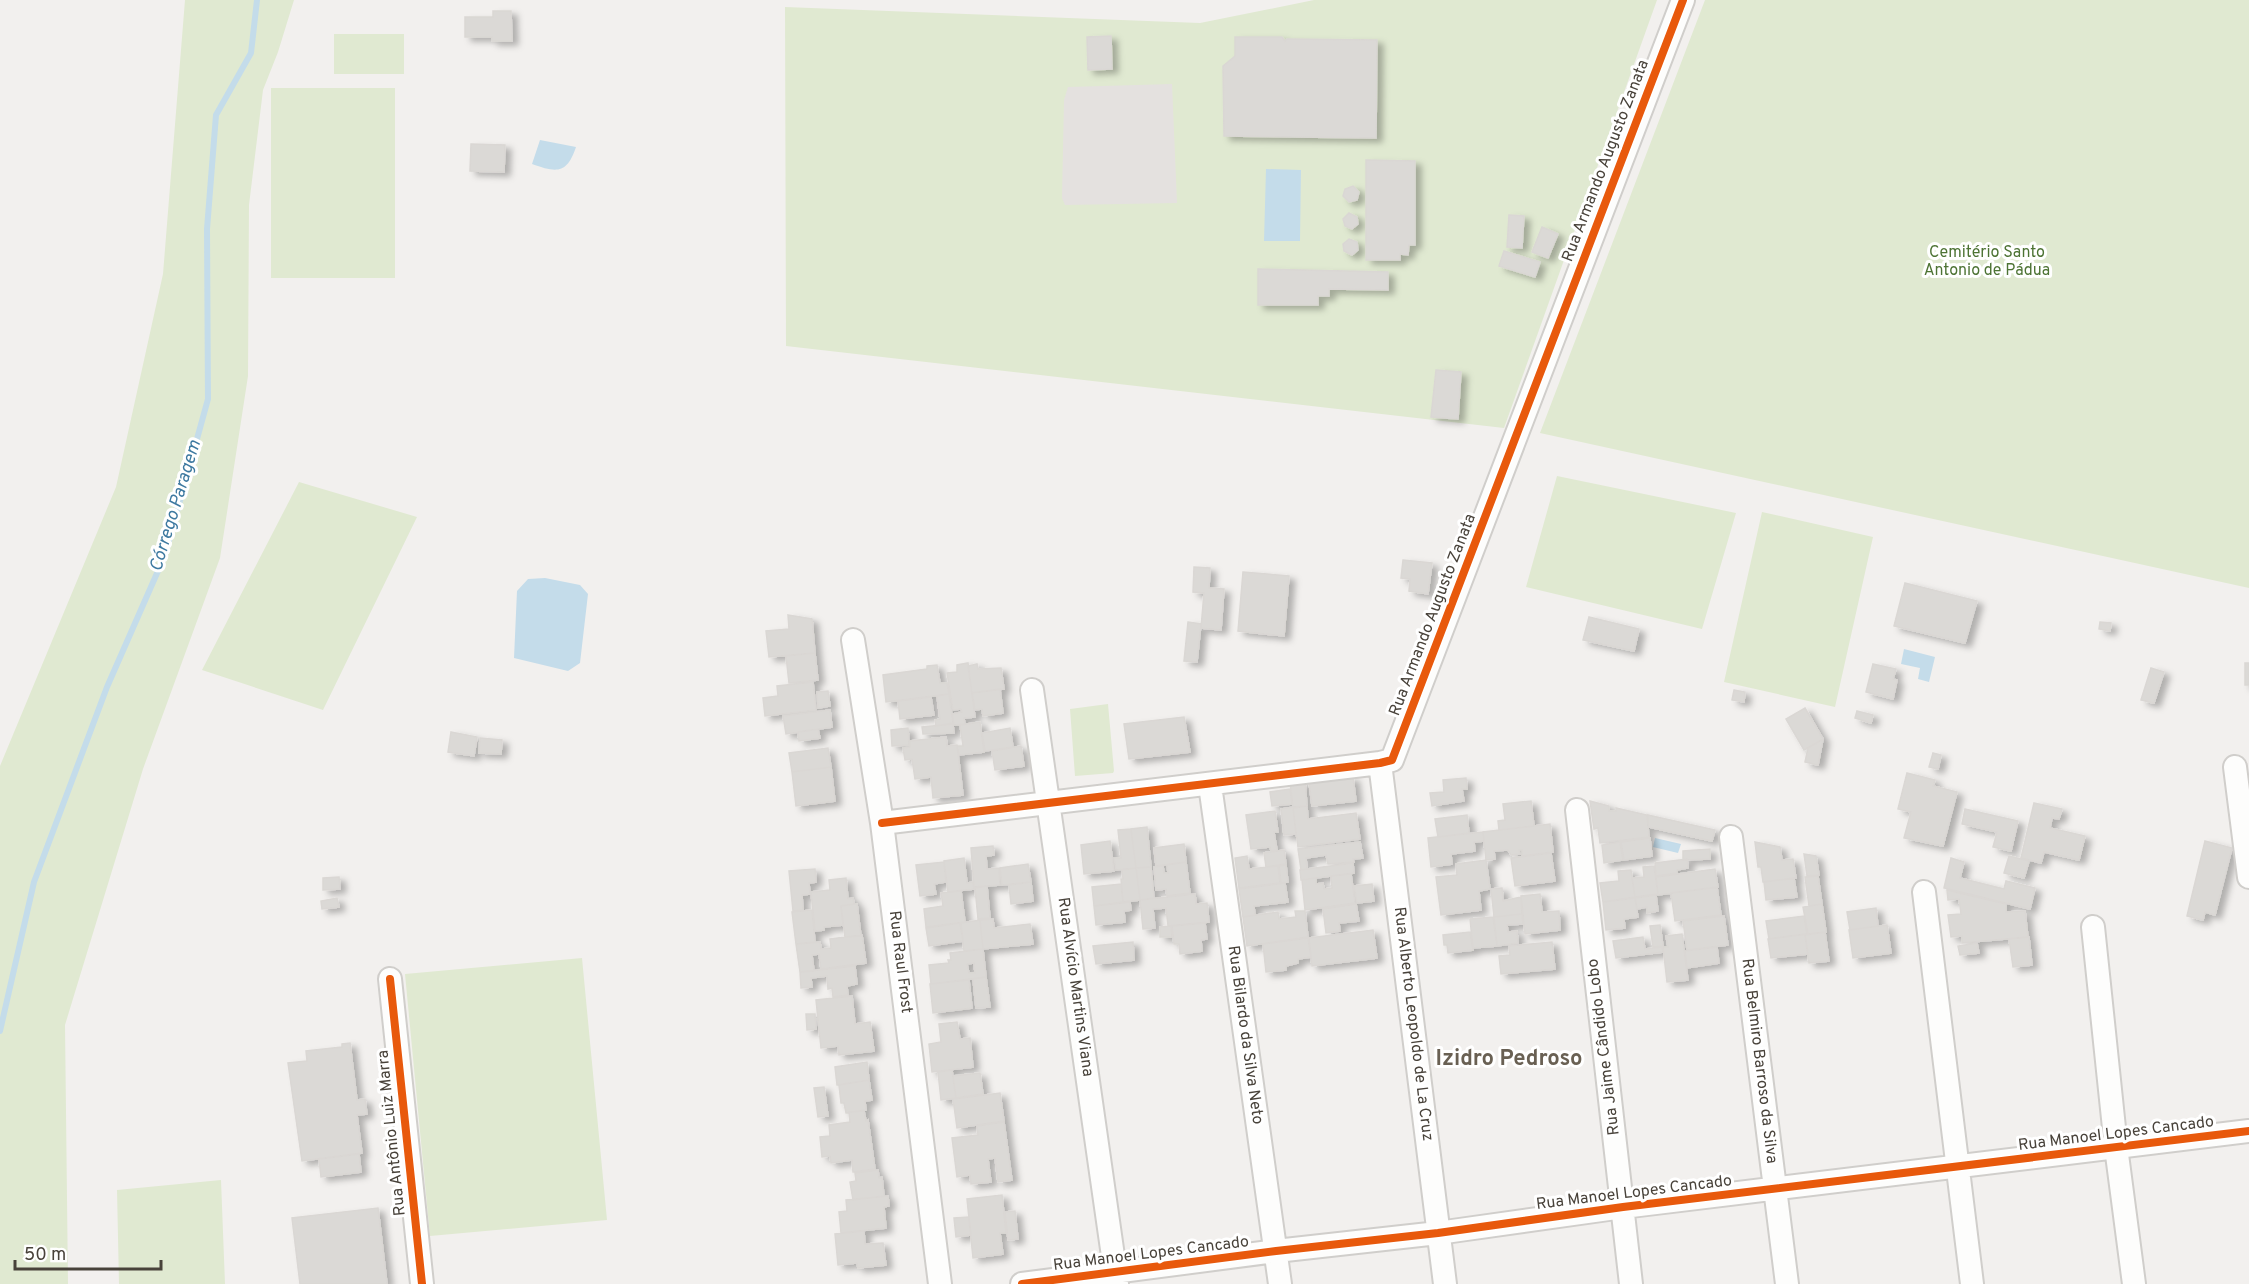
<svg xmlns="http://www.w3.org/2000/svg" width="2249" height="1284" viewBox="0 0 2249 1284" font-family="Overpass,sans-serif">
	<style>
		.green { fill: #e0e9d1 }
		.parking { fill: #e4e1df }
		.water { fill: #c4dcea }
		.lines { fill: none; stroke-linecap: round; stroke-linejoin: round }
		.stream { stroke: #c4dcea; stroke-width: 6 }
		.building { fill: #dbd9d6; stroke: #dad7d4; stroke-width: 1.5; fill-rule: evenodd; filter: url(#shadow) }
		.minor-casing { stroke: #d0cecb; stroke-width: 26 }
		.minor { stroke: #fdfdfc; stroke-width: 22 }
		.cycleway-casing { stroke: #fff; stroke-width: 11 }
		.cycleway { stroke: #e8590c; stroke-width: 8 }
		.labels { text-anchor: middle; dominant-baseline: central; stroke-width: 6; stroke-linejoin: round; paint-order: stroke }
		.street-label { font-size: 16px; fill: #48423a; stroke: #fff }
		.park-label { font-size: 16px; fill: #4d7334; stroke: #fff }
		.water-label { font-size: 18px; font-style: italic; fill: #3d79a0; stroke: #fff }
		.district-label { font-size: 22px; font-weight: bold; fill: #696053; stroke: #fff }
	</style>
	<defs>
		<filter id="shadow"><feDropShadow dx="6" dy="4" stdDeviation="3" flood-color="#0004"/></filter>
	</defs>
	<rect width="100%" height="100%" fill="#f2f0ee"/>
	<!-- green -->
	<path class="green" d="M185,0H294L278,52L263,90L249,205L248,376L220,558L143,769L65,1025L68,1284H0V766L116,487L163,274Z
		M1314,0H1657L1504,428L786,346L785,7L1200,23Z
		M1705,0H2249V588L1540,433Z
		M334,34H404V74H334Z
		M271,88H395V278H271Z
		M1557,476L1736,513L1702,629L1526,587Z
		M299,482L417,517L323,710L202,670Z
		M1762,512L1873,537L1835,707L1724,682Z
		M1108,704L1114,771L1113,773L1075,776L1070,709Z
		M582,958L607,1220L430,1236L405,974Z
		M221,1180L225,1284H119L117,1190Z"/>
	<!-- parking -->
	<path class="parking" d="M1172,84L1177,203L1065,205L1062,198L1064,100L1068,87Z"/>
	<!-- water -->
	<path class="water" d="M540,140L576,147C567,174 557,173 532,164Z
		M1266,169L1301,170L1300,241H1264Z
		M545,578L580,585L588,594L580,663L568,671L514,658L517,591L528,579Z
		M1904,649L1935,657L1929,682L1918,679L1920,668L1901,664Z
		M1655,838L1681,844L1678,853L1653,847Z"/>
	<g class="lines">
		<!-- stream -->
		<path class="stream" d="M0,1031L34,882L107,687L165,555L208,399L207,229L216,115L251,53L257,0"/>
	</g>
	<!-- building -->
	<path class="building" d="M493,11H511L512,41H492V37H465V17H493Z
		M1111,36L1112,69L1088,70L1087,37Z
		M1235,37H1282L1285,41L1287,39L1377,40L1376,138L1224,136L1223,66L1235,56Z
		M471,144L505,145L504,172L470,171Z
		M1366,160L1415,161V245H1409L1408,255L1400,254V260H1366Z
		M1353,186L1359,192L1357,200L1349,202L1343,196L1345,189Z
		M1349,213L1357,217L1358,224L1352,229L1345,226L1343,219Z
		M1509,215L1524,216L1522,248L1507,247Z
		M1542,227L1558,234L1548,258L1532,252Z
		M1349,239L1357,242L1358,250L1352,255L1344,251L1343,244Z
		M1504,251L1540,262L1535,277L1499,266Z
		M1258,269L1388,272V290L1329,289V296H1318V305H1258Z
		M1436,370L1461,372L1458,419L1431,417Z
		M1403,560L1432,563L1428,594L1409,591L1410,579L1401,578Z
		M1194,567L1210,568L1209,588L1224,589L1221,630L1201,628L1204,593L1193,592Z
		M1243,572L1289,576L1284,636L1238,631Z
		M1905,583L1977,601L1965,643L1894,626Z
		M788,615L812,619L815,653L769,657L766,631L789,629Z
		M1589,617L1639,629L1634,651L1583,640Z
		M1188,622L1201,624L1197,662L1184,661Z
		M2100,622L2111,623L2110,631L2099,629Z
		M815,653L818,680L789,683L786,656Z
		M968,663L975,717L964,718L965,724L954,725L952,714L962,712L961,709L953,710L947,673L957,672V665Z
		M2245,663H2249V685H2245Z
		M977,664L978,669L1001,668L1004,689L972,693L968,666Z
		M1873,664L1896,669L1893,679L1897,680L1893,699L1866,692Z
		M937,665L940,683H947L949,694L886,702L883,675L927,669V666Z
		M2151,668L2164,672L2154,703L2141,700Z
		M813,682L816,710L765,716L763,698L778,696L777,686Z
		M1000,689L1003,713L983,716L982,709L975,710L972,693Z
		M1734,690L1745,692L1744,702L1732,700Z
		M828,691L830,706L818,708L817,692Z
		M949,694L953,723L936,726L935,720L940,719L937,696Z
		M931,697L934,715L900,719L898,701Z
		M1805,708L1823,739L1804,750L1786,719Z
		M830,710L832,727L786,734L783,716Z
		M1857,711L1873,715L1871,723L1855,718Z
		M1184,717L1190,752L1129,759L1124,724Z
		M980,722L984,752L959,755L957,746H963L960,725Z
		M953,724L954,733L923,734L922,727Z
		M908,728L909,745L892,746L891,730Z
		M1010,728L1013,747L985,751L982,733Z
		M818,729L820,738L799,741L798,732Z
		M451,732L477,737L474,756L448,752Z
		M946,737L947,746L957,745L963,795L933,798L931,777L915,779L912,759L905,760L903,748L910,747V741Z
		M480,738L502,740L501,754L479,753Z
		M1823,739L1818,765L1805,762L1808,748Z
		M1021,746L1024,766L995,770L992,751Z
		M828,748L831,767L792,772L789,753Z
		M1933,753L1941,755L1938,769L1929,767Z
		M831,767L835,801L796,806L792,772Z
		M1907,773L1935,780L1933,786L1957,792L1943,846L1904,838L1911,812L1898,809Z
		M1353,777L1356,801L1312,806L1309,782Z
		M1466,778L1467,789H1462L1464,801L1432,806L1430,793L1444,792L1443,780Z
		M1305,781L1307,806L1293,807L1290,783Z
		M1290,789L1292,804L1272,806L1270,792Z
		M1531,801L1534,826L1499,830L1498,821L1505,820L1503,804Z
		M1590,801L1609,806V811H1616V808L1647,815L1649,837L1600,843L1598,828L1594,829Z
		M2034,803L2062,809L2059,819L2052,818L2050,828L2085,836L2079,860L2044,852L2041,863L2021,858Z
		M1307,806L1308,819L1356,813L1360,839L1298,847L1293,808Z
		M1293,807L1296,834L1284,835L1281,809Z
		M1965,809L2018,821L2011,851L1993,847L1997,832L1962,824Z
		M1275,811L1278,832H1274L1277,850L1271,851L1270,847L1251,849L1246,815Z
		M1467,815L1469,833L1438,837L1435,819Z
		M1648,815L1715,830L1712,841L1648,827Z
		M1550,824L1553,852L1522,856V850H1519L1520,854L1511,855L1508,850L1494,851L1495,859L1486,860L1483,832Z
		M1147,827L1151,867L1136,868L1131,829Z
		M1131,829L1136,868L1116,870L1114,858H1121L1118,830Z
		M1483,832L1484,841L1474,842L1475,851L1451,854L1452,864L1431,867L1428,838Z
		M1650,838L1652,856L1624,860L1621,842Z
		M1110,841L1114,871L1084,874L1081,845Z
		M2205,841L2232,848L2215,915L2205,912L2203,920L2187,916Z
		M1360,842L1363,858L1353,859L1354,862L1328,864L1326,855L1306,858L1307,869L1301,870L1298,849Z
		M1620,842L1623,860L1604,863L1602,845Z
		M1755,842L1780,847L1782,860L1793,859L1796,878L1763,882L1761,867H1758Z
		M1184,844L1186,862L1156,866L1154,848Z
		M993,846L994,855L986,856L987,869L999,868L1000,885L974,887L971,848Z
		M1710,849V859L1683,860V851Z
		M1284,850L1286,864L1266,867L1264,853Z
		M1551,853L1555,881L1515,886L1511,858Z
		M1804,854L1816,856L1819,875L1807,876Z
		M1247,856L1249,869L1278,866L1280,883L1239,888L1235,858Z
		M2009,856L2029,861L2024,878L2004,873Z
		M964,858L967,883L973,882L974,889L948,892L944,861Z
		M1951,858L1964,862L1960,878L2004,889L2006,881L2035,888L2030,909L1944,888Z
		M1687,859L1688,868L1677,870V873L1656,876L1655,863Z
		M1486,860L1490,889L1479,891L1481,910L1441,915L1436,877L1457,875L1456,864Z
		M944,862L946,882L934,884L936,894L920,896L916,865Z
		M1186,862L1190,893L1167,896L1166,889L1156,890L1154,867L1163,866L1164,873H1168L1167,865Z
		M1353,863L1354,873L1301,880L1300,870Z
		M1028,864L1031,882L1002,885L1000,868Z
		M1286,865L1288,882L1281,883L1279,866Z
		M1654,866L1658,894L1635,897L1632,878L1644,877L1643,867Z
		M1151,867L1154,898L1140,900L1136,868Z
		M1136,868L1140,900L1123,902L1121,879H1123L1122,870Z
		M815,869L816,882L809,883L810,894L802,895L803,910L793,911L789,871Z
		M1715,869L1718,887L1658,895L1656,877Z
		M1631,870L1635,897L1603,902L1600,883L1619,881L1618,871Z
		M1351,874L1355,903L1305,910L1302,880L1316,878V884L1323,883L1324,889L1332,888L1331,876Z
		M1818,876L1822,904L1809,906L1805,877Z
		M339,877L340,889L323,890V878Z
		M846,878L848,899L853,898L854,904L841,906L843,925L824,927V930L815,931L811,892L830,890L829,880Z
		M1794,878L1797,897L1766,900L1764,882Z
		M1031,882L1033,901L1011,904L1009,885Z
		M1285,883L1288,902L1254,906L1255,915L1243,917L1239,889Z
		M1121,884L1123,902L1094,906L1092,887Z
		M1372,884L1374,901L1357,903L1354,886Z
		M987,886L990,918L978,919L975,888Z
		M1717,887L1721,915L1675,921L1671,893Z
		M1502,888L1503,901L1521,897L1522,914L1494,917L1491,889Z
		M1947,890L2006,904V912L2025,911L2028,937L1962,943V936L1951,937L1948,915L1961,914L1959,899L1948,900Z
		M961,891L965,922L926,927L924,909L943,906L941,893Z
		M1195,894L1196,904L1207,903L1209,922L1168,926L1166,908L1153,909L1155,928L1143,929L1140,900Z
		M1540,894L1542,912L1559,911L1560,930L1525,934L1521,896Z
		M1656,895L1658,911L1647,913V907L1637,909L1635,898Z
		M337,898L339,907L322,909L321,901Z
		M1635,898L1638,917L1624,919L1625,928L1606,930L1603,902Z
		M1130,902L1131,910L1124,911L1125,922L1096,925L1094,906Z
		M854,904H857L861,936L845,937L841,906Z
		M1356,904L1359,921L1339,923L1340,931L1326,933L1323,909Z
		M1822,904L1826,932L1808,934L1803,907Z
		M1876,908L1878,926L1850,930L1847,912Z
		M812,910L815,942L796,944L792,912Z
		M1295,911H1305L1308,937L1247,946L1243,917L1278,912L1279,919L1296,917Z
		M1522,914L1523,924L1507,925L1508,932L1517,931L1518,943L1497,946L1494,917Z
		M1724,916L1728,945L1687,950L1683,921Z
		M1804,916L1807,934L1769,939L1766,921Z
		M1493,917L1497,946L1473,948L1470,919Z
		M993,919L994,928L1030,924L1033,944L983,949L980,920Z
		M980,920L983,949L964,951L961,923Z
		M960,923L963,941L929,946L926,928Z
		M1205,923L1207,939L1201,940L1202,951L1180,954L1179,944H1174L1172,926Z
		M1660,925L1663,946L1653,947L1650,926Z
		M1887,925L1891,953L1853,958L1849,930Z
		M1171,926L1172,937H1160V927Z
		M1373,930L1377,958L1312,966L1309,938Z
		M1470,932L1473,950L1448,953L1447,945H1444L1443,935Z
		M1825,932L1829,961L1809,963L1805,935Z
		M1682,934L1688,980L1667,982L1663,947H1668L1666,936Z
		M1805,934L1808,954L1771,958L1768,939Z
		M862,935L866,963L821,969L819,954L812,955L814,971L800,972L796,944L820,942L821,949L831,948L830,939Z
		M1643,937L1645,949L1662,947L1663,952L1616,958L1613,941Z
		M2029,937L2032,965L2013,967L2009,939Z
		M1308,938L1311,957L1298,959V963L1286,966V970L1266,972L1263,944Z
		M1133,942L1134,960L1096,964L1093,946Z
		M1552,942L1555,969L1501,974L1499,956L1510,955L1509,946Z
		M1977,943L1979,953L1960,955L1958,946Z
		M1717,947L1719,963L1687,968L1685,951Z
		M983,949L986,977L931,984L929,965L949,963L948,960H951L950,953ZM974,963L975,973H969L967,964Z
		M855,966L857,984L847,986L848,995L833,997L832,988L828,989L827,976L811,978L812,987L801,988L800,972Z
		M986,977L990,1007L976,1008L973,979Z
		M969,980L972,1008L933,1013L930,984Z
		M852,996L855,1024L870,1022L874,1051L839,1055L838,1046L821,1048L816,1000Z
		M806,1014H815L816,1029L807,1030Z
		M957,1022L960,1039L970,1038L973,1067L932,1072L929,1044L941,1042L939,1024Z
		M350,1043L357,1100L365,1099L367,1114L357,1115L362,1153L302,1161L288,1063L307,1061L306,1051L342,1047V1044Z
		M867,1062L869,1080L837,1085L835,1067Z
		M952,1070L956,1098L941,1100L938,1072Z
		M980,1073L983,1094L956,1098L953,1076Z
		M869,1080L872,1100L865,1101L866,1110L846,1113L844,1103H841L839,1085Z
		M824,1087L828,1116L818,1117L814,1088Z
		M1000,1093L1004,1121L957,1128L953,1099Z
		M864,1111L866,1121L868,1120L875,1169L853,1172L852,1160L831,1163L830,1156L822,1157L820,1137L830,1136L829,1125L850,1122L849,1112Z
		M1004,1122L1012,1180L998,1182L995,1158L988,1159L991,1182L971,1184L970,1175L957,1177L952,1138L978,1135L977,1126Z
		M359,1154L361,1172L321,1177L319,1159Z
		M878,1170L879,1178L882,1177L884,1196L853,1200L850,1182L856,1181L855,1173Z
		M1002,1195L1006,1233H1000L1003,1254L973,1258L967,1199Z
		M888,1196L889,1206L884,1207L886,1228L841,1233L839,1212L847,1211L846,1200Z
		M378,1208L387,1284H300L292,1218Z
		M1015,1211L1018,1239L1008,1240L1005,1212Z
		M969,1217L971,1235L956,1237L954,1218Z
		M864,1231L865,1244L883,1243L886,1265L858,1268L857,1263L838,1265L835,1234Z"/>
	<g class="lines">
		<defs>
			<path id="minor" d="M853,640L882,823L940,1284
				M1032,690L1117,1284
				M1380,763L1445,1284
				M2235,767L2249,877
				M1210,785L1280,1284
				M1577,810L1631,1284
				M882,823L1380,763L1392,760L1683,0
				M1731,837L1787,1284
				M1924,892L1972,1284
				M2093,927L2116,1147L2134,1284
				M390,979L422,1284
				M1022,1284L1276,1251L1438,1233L1623,1207L2249,1131"/>
		</defs>
		<!-- minor casing -->
		<use href="#minor" class="minor-casing"/>
		<!-- minor -->
		<use href="#minor" class="minor"/>
		<defs>
			<path id="cycleway" d="M882,823L1380,763L1392,760L1683,0
				M390,979L422,1284
				M1022,1284L1276,1251L1438,1233L1623,1207L2249,1131"/>
		</defs>
		<!-- cycleway casing -->
		<use href="#cycleway" class="cycleway-casing"/>
		<!-- cycleway -->
		<use href="#cycleway" class="cycleway"/>
	</g>
	<g class="labels">
		<!-- street labels -->
		<g class="street-label">
			<text transform="translate(1606 161) rotate(-69)">Rua Armando Augusto Zanata</text>
			<text transform="translate(1433 615) rotate(-69)">Rua Armando Augusto Zanata</text>
			<text transform="translate(900 962) rotate(83)">Rua Raul Frost</text>
			<text transform="translate(1075 987) rotate(82)">Rua Alvício Martins Viana</text>
			<text transform="translate(1413 1024) rotate(83)">Rua Alberto Leopoldo de La Cruz</text>
			<text transform="translate(1245 1035) rotate(82)">Rua Bilardo da Silva Neto</text>
			<text transform="translate(1604 1047) rotate(-97)">Rua Jaime Cândido Lobo</text>
			<text transform="translate(1759 1061) rotate(83)">Rua Belmiro Barroso da Silva</text>
			<text transform="translate(392 1133) rotate(-96)">Rua Antônio Luiz Marra</text>
			<text transform="translate(2116 1134) rotate(-7)">Rua Manoel Lopes Cancado</text>
			<text transform="translate(1634 1193) rotate(-7)">Rua Manoel Lopes Cancado</text>
			<text transform="translate(1151 1254) rotate(-7)">Rua Manoel Lopes Cancado</text>
		</g>
		<!-- park labels -->
		<g class="park-label">
			<text x="1987" y="253">Cemitério Santo<tspan x="1987" dy="18">Antonio de Pádua</tspan></text>
		</g>
		<!-- water labels -->
		<g class="water-label">
			<text transform="translate(176 506) rotate(-73)">Córrego Paragem</text>
		</g>
		<!-- district labels -->
		<g class="district-label">
			<text x="1509" y="1059">Izidro Pedroso</text>
		</g>
	</g>
	<!-- scale -->
	<path d="M15 1260v9h146v-9" fill="none" stroke="#48423a" stroke-width="3"/>
	<text x="24" y="1260" font-size="18" fill="#48423a" stroke="#ffffff" stroke-width="4.5" paint-order="stroke">50 m</text>
</svg>
